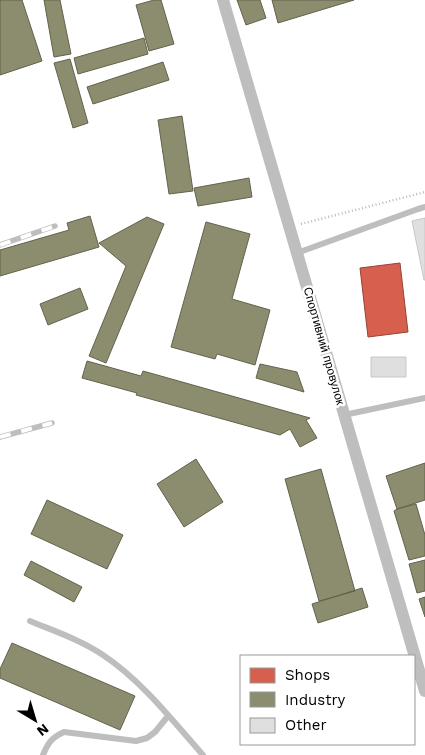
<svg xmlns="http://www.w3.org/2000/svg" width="425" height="755" viewBox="0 0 425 755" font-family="'Work Sans',sans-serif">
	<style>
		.shops { fill: #d6604d; stroke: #964336 }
		.industry { fill: #8c8c6e; stroke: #62624d }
		.building { fill: #dfdfdf; stroke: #c7c7c7 }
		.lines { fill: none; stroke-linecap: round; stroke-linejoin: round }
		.path { stroke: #b9b9b9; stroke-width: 2.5; stroke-dasharray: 1 2.5; stroke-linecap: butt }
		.service { stroke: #bebebe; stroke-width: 6 }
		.minor { stroke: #bebebe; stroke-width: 12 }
		.rail-casing { stroke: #bebebe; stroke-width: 5.5 }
		.rail { stroke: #fff; stroke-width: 4; stroke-dasharray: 11; stroke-linecap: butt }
		.labels { text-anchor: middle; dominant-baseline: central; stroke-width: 5; stroke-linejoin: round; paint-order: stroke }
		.street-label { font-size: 12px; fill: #000; stroke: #fff }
	</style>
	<rect width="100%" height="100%" fill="#fff"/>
	<!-- shops -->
	<path class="shops" d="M400,263L408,332L368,337L360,268Z"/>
	<!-- industry -->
	<path class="industry" d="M0,0H22L42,61L0,75Z
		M44,0H60L71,54L54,57Z
		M154,0H161L174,44L149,51L136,5Z
		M237,0H260L266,18L246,25Z
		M272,0H354L278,23Z
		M144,38L148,54L78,74L74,58Z
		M70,59L88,123L73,128L54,63Z
		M163,62L169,80L93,104L87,87Z
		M182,116L193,191L169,194L158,120Z
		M249,178L252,197L198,206L194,188Z
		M90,216L99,247L0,276V250L69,230L67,223Z
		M147,217L164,224L106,363L89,356L126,266L99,243Z
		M206,222L250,234L232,299L270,310L255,365L217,354L215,359L171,347Z
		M80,288L88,309L48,325L40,304Z
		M87,361L141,376L143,371L310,418L306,420L317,438L300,447L290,429L280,435L136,395L137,393L82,378Z
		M260,364L297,372L304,392L256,378Z
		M196,459L223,502L184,527L157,484Z
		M425,463V500L397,509L386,476Z
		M321,469L355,591L319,601L285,479Z
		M47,500L123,535L107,569L31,534Z
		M416,504L425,535V556L409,560L394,511L397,509Z
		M425,560V591L417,593L409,564Z
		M31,561L82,587L74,602L24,575Z
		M362,588L368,607L318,623L312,604Z
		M425,597V617L419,599Z
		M12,643L135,696L120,730L0,678V669Z"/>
	<!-- building -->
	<path class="building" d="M425,218V280H424L412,221Z
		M371,357H406V377H371Z"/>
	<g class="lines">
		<!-- path -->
		<path class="path" d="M301,224L425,192"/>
		<!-- service -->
		<path class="service" d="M297,253L418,209L425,207
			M344,415L425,398
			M30,621C54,631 81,640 103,655C142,681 172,720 203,755
			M43,755C48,743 51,738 64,732L136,741L147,738L155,732L168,716"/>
		<!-- minor -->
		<path class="minor" d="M223,0L425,691"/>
		<defs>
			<path id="rail" d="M0,245L55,226
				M0,437L52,423"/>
		</defs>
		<!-- rail casing -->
		<use href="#rail" class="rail-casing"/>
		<!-- rail -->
		<use href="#rail" class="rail"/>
	</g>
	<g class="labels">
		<!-- street labels -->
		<g class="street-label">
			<text transform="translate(324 346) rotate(74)">Спортивний провулок</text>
		</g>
	</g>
	<!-- legend -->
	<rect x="240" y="655" width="175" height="90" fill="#ffffff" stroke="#999999"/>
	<rect x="250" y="668" width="25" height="15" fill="#d6604d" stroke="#999999"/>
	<text x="285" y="680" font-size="15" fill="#000000">Shops</text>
	<rect x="250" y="692" width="25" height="15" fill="#8c8c6e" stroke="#999999"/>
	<text x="285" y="705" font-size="15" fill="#000000">Industry</text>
	<rect x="250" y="718" width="25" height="15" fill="#dfdfdf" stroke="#999999"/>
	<text x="285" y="730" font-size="15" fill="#000000">Other</text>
	<!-- north arrow -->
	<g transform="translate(35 720) rotate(142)" stroke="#ffffff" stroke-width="4" paint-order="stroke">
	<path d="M0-4L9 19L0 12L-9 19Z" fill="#000000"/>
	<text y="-8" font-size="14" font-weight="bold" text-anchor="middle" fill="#000000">N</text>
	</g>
</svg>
